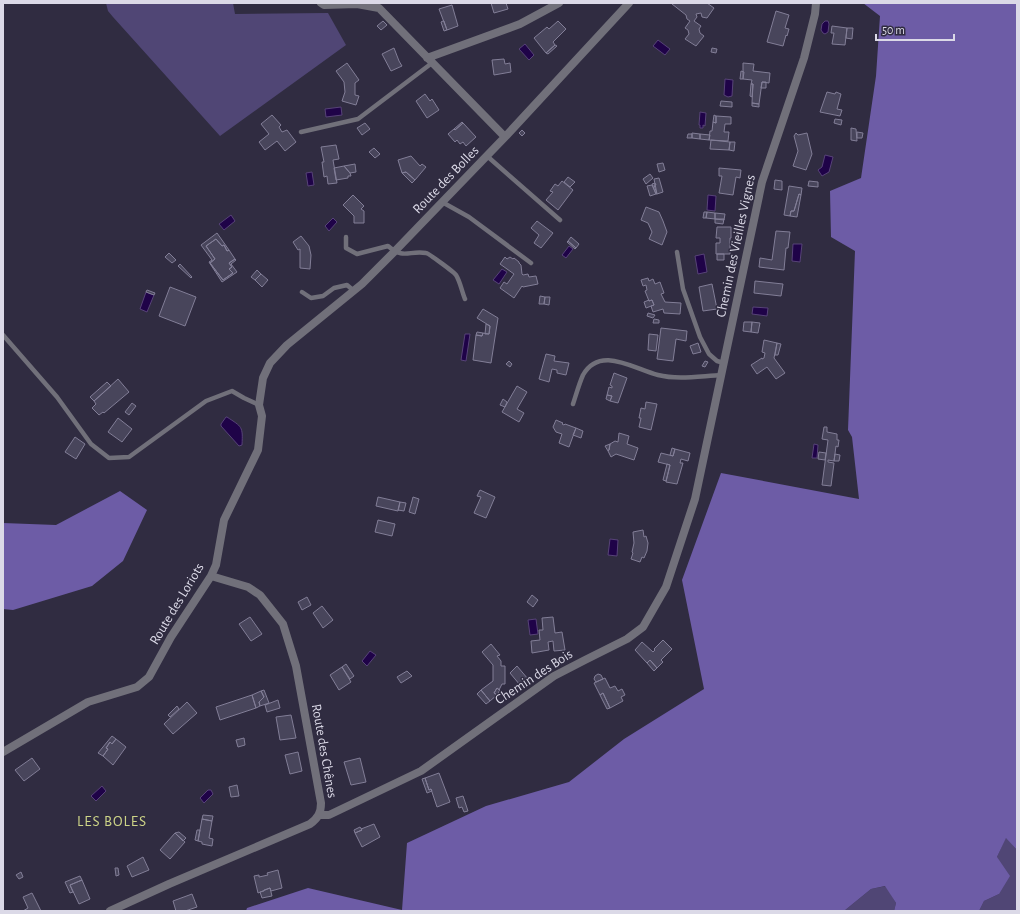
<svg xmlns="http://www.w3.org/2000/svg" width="1020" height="914" font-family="'Alegreya Sans',sans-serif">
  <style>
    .green { fill: #504675 }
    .forest { fill: #6d5ca6 }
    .water { fill: #1f0348; stroke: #574378 }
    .building { fill: #48455b; stroke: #827e97 }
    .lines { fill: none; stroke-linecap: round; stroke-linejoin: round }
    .lane { stroke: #71707a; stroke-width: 4.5 }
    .street { stroke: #71707a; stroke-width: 8 }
    .labels { text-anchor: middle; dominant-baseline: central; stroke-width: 3; stroke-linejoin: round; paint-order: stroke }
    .street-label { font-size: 14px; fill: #dbd9e7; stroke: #302c41 }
    .neighbourhood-label { font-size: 15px; letter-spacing: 1px; fill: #cdd487; stroke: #302c41 }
  </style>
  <rect width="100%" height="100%" fill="#302c41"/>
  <path class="green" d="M106,3H233L235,14L328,13L346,45L220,136L113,17L108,11Z
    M1006,837L1017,850V911H979L984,901L999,894L997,857Z
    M886,886L896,903L894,911H844L871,889Z"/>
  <path class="forest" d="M863,3H1017V850L1006,838L997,857L1010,876L999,894L984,901L979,911H894L896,903L885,886L871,889L844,911H246L247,908L308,888L402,910L407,843L486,806L569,782L624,739L704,689L682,580L721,473L859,499L852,437L848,430L855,251L831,237L830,191L861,178L876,76L880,16Z
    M120,491L147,510L123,561L92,586L13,610L3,609V523L56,525Z"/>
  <path class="water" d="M825,21H828L829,24L828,32L825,34L823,33L821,30L822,24Z
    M658,40L670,49L665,55L653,46Z
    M525,44L534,55L529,60L519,49Z
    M725,79L733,80L732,96L728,97L724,95Z
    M341,107L342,115L326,117L325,109Z
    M700,112L706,113L705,126L703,125V128H700V125H699Z
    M825,155L833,157L829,172L822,176L818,170L822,167Z
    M312,172L314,185L308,186L306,173Z
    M708,195L716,196L715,211L707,210Z
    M231,215L235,221L224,230L219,224Z
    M333,218L337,222L329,231L325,226Z
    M793,244H802L800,262L792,261Z
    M569,246L573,249L566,258L562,255Z
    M704,254L707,272L698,274L695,256Z
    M502,269L507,272L499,284L493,280Z
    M146,292L154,295L147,312L140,309Z
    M753,307L768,308L767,316L752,314Z
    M465,334H470L466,361L461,360Z
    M226,417H227C242,427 243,426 242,445L239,446L221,426V424Z
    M814,444L818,445L817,458H812Z
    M610,539L618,540L617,556L608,555Z
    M536,619L538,634L530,635L528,620Z
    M370,651L376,655L367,666L362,661Z
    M102,786L106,791L96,801L91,796Z
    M208,790H211L213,794L204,803L200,798Z"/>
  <path class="building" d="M491,3H506L508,9L494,13Z
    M673,3H707L714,8L707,18L702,17L701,13L696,14L697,17L694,21L701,26L699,29L700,33L704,36L696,46L685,39L689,34L688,30L685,28L690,21L687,19L686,15L672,4Z
    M452,5L458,26L447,30L439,9Z
    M776,11L789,15L785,28L789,29L787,36L786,35L783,46L767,42Z
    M383,21L387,25L381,30L377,26Z
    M443,21H444L447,30L444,31L441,22Z
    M558,21L566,29L553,42L555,45L546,53L534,38L547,27L549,29Z
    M832,26L847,28L845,45L832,44L834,33H831Z
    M847,28H853L852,39L846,38Z
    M555,45L557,46L548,54L546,53Z
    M394,48L399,61L402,66L391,71L382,54Z
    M712,48L717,49L716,53L711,52Z
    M504,59L505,64L510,63L511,72L494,75L492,60Z
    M347,63L359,80L355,83V95L359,96L356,105L342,101L345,92L344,82L336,71Z
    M743,63L754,64L753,71L770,73L769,83L762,82L759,104L752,103L753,84H751L752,80L743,79Z
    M741,71L744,72L743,79H740Z
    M762,82H766V88H761Z
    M751,84H753L752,97L750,96Z
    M827,92L835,94L836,92L841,94L837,109L842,110L840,116L820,112Z
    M425,94L430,101L432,99L439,110L427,118L416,101Z
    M721,101L732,102V107L720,106Z
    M752,103L759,104V107L752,106Z
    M272,115L281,125L279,127L282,132L287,130L296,142L285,151L277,141L265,150L259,142L269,134L261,124Z
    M714,115L716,116V123L713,122Z
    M716,116L731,117V124H725L724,132H729L728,141L709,140L710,131H712L713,122L716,123Z
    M835,119L842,120L841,125L834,123Z
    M462,122L463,123L455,130L454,129Z
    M365,123L370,129L362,135L357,128Z
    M463,123L476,137L466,146L463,142L460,144L457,140L455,142L448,134L454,129L455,130Z
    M851,128L856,129L857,141L851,140Z
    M522,130L525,133L522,136L519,133Z
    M857,132L863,133L862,138H857Z
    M692,133L700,134V139L692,138Z
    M796,133L798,135L807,133L812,154L806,170L793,166L798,151L794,136Z
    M688,134H692V138H687Z
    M700,134L710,135L709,140L700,139Z
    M711,140L730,142L729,150L710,149Z
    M730,142H735L734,151L729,150Z
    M336,145L339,159L333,160L337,183L328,184L327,176L324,177L322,162H324L321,147Z
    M374,148L380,154L375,158L369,152Z
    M411,156L420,166L422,164L426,167L415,180L406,172L402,173L398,160Z
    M663,163L665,170L659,172L657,164Z
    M355,164L356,172L350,173L344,166Z
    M344,166L350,173L351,176H348V178L336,180L334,168Z
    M719,168L741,170L740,178L736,177L733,195L719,193L722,176H719Z
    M406,172L415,180L412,183L402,173Z
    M650,174L653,178L646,184L643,179Z
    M568,177L575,182L570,187L564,182Z
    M659,178L663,192L657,194L654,179Z
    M775,180L782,181V190L774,189Z
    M562,181L573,190L558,210L546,200L553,192L550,191L555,184L558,186Z
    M809,181L818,182V187L808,186Z
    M655,183L656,185H654L657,194H656L652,184Z
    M652,185L656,194L650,196L647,186Z
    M789,186L802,188L801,195L799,194L794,211H791L790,216L784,215Z
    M799,194L801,195L797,217L790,216L791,211H794Z
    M353,195L364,206L361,209L364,211V223H354V216L343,205Z
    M646,207L659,212L663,221L667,232L662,245L649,239L652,232L648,223L641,220Z
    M704,212H707L706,218H703Z
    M707,212L715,213V219L706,218Z
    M715,213L725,214L724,220L715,219Z
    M715,219H724L723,224L715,223Z
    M537,221L553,233L541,248L534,243L539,235L531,228Z
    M717,227H731V238H730V254H716V243H720V238H716Z
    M776,231L790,232L788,248H786L784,270L759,267L760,258L772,260Z
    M217,233L229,250L227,251L224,245L222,246L216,239L206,246L215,259L210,263L223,280L233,273L229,269L232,267L229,263L235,259L236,260L231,264L237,272L222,282L209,262L212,260L201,245Z
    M301,236L309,246L311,255L310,269L300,268V249L298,250L293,242Z
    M571,237L579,244L576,248L568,241Z
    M216,239L222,246L224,245L227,251L229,250L235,259L229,263L232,267L229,269L233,273L223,280L210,263L215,259L206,246Z
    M568,241L576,248L575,249L567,242Z
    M169,253L176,260L172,263L165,257Z
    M717,254H724V260H717Z
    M505,257L507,259L510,257L513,259L514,258L519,262V263L521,265L522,274L523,275L528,274L529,277L536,276L538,284L523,287L522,286L514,298L500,288L504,282L507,284L514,274L500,264Z
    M180,264L192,277L191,278L178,266Z
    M257,270L261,274L255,280L251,277Z
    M261,274L268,280L262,287L255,280Z
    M648,278L649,281L653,279L655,284L660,282L664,293L661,294L665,302L681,303L680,314L664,313L663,309L653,312L651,306L654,305L652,300L649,301L645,291L647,290L646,285L643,286L641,280Z
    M755,281L783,284L781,296L754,293Z
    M712,284L717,309L703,311L699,287Z
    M170,287L196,297L185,326L159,316Z
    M147,290L155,293L154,295L146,292Z
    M540,296L545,297L544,304H539Z
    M545,297H550L549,305L544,304Z
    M649,300V301L652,300L654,305L646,308L644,302Z
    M483,309L498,318L491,363L473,360L476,335L482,336L483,333L489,334L490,326L477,318Z
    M648,313L655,315L653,318L647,316Z
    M654,319L659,320V323H653Z
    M744,322H752L751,332L743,331Z
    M752,322L760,323L758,333L751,332Z
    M486,324L490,326L489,334H485Z
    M661,328L687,331L686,341L676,339L673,361L657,359Z
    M477,332L483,333L482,336L476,335Z
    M649,334L658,335L656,351L648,350Z
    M764,340L777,343L774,358L785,373L776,379L767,367L757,374L751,365L762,358V359L764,358L765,353L762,352Z
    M698,343L701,352L693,354L690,346Z
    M777,343L781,344L778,355H775Z
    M546,354L555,356L554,361L569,363L566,375L557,373V370L552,369L549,382L539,379Z
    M509,361L512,364L510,367L506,364Z
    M705,361L708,362L705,367L702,366Z
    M614,373L627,378L618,403L610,401L612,396L607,395L609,387L612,388V386L610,385Z
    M118,379L129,392L104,413L103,412L99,415L92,408L96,404L94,401Z
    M107,382L111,386L94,401L90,397Z
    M517,386L527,392L517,409L524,413L519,422L502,412Z
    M607,395L612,396L610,401L606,399Z
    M503,399L507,402L505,407L500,405Z
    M646,402L657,404L651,430L639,427L641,418H639L641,408L645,409Z
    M132,403L136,406L129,415L125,412Z
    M118,418L132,429L122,442L108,432Z
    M556,420L563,423L562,424L564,425L565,424L576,428L569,447L559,443L562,434L556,432L553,427Z
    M824,427H827V432L837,434V440H839L838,447L836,446L834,461L828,460V462L834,463L831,486L822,485L828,440L822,439Z
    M576,428L583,431L581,438L573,435Z
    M619,433L629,436L627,444L638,448L634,460L616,454L611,457L608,451L609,450L610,444L615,441L618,442Z
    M75,437L85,444L76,459L65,452Z
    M610,444L609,450L608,451L605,446Z
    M672,448L675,449L673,456L670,455Z
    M675,449L690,453L688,461L681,459L680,463H683L677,484L666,482L670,465L658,462L661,453L673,456Z
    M819,452L826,453L825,460L818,459Z
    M835,454L840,455L839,461H834Z
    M667,464L670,465L666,481L663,480Z
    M480,490L495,497L486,518L474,513L481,497L477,496Z
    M378,497L400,502L398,511L376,506Z
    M413,497L419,499L415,514L409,512Z
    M400,502L406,503L404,511L398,510Z
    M378,520L395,524L392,536L375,532Z
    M643,530L644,537L646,536L648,543L647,551L644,558L642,557L640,562L631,559L633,553L632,552L634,543L633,532Z
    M532,595L538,600L533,607L527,602Z
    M307,597L311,605L302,610L298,602Z
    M322,606L333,620L323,628L313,613Z
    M250,617L262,634L251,641L239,624Z
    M553,617L555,633L562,632L565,650L554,651L553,641L548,642L549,650L532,653L531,641L540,640L539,630H543L542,618Z
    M663,640L672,649L661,660L663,662L657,668L650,660L647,663L635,650L642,642L653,652L655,650L654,649Z
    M491,644L500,655L497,656L501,661V666H505V684H502L499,690L497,688L494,693L497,695L490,701L481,690L493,681V665L482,652Z
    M650,660L657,668L654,671L647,663Z
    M346,664L354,676L350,679L342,667Z
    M517,666L528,679L520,685L510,673Z
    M342,667L351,682L339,690L330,675Z
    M407,671L412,676L401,683L397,677Z
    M598,674L601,675L603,679L596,682L594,679L595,676Z
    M605,678L610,688L615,686L618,691L622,689L625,695L621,697L623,701L610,708L603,693L600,695L594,683Z
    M497,688L500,690L497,695L494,693Z
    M264,690L269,703L260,706L259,702L264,697L261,691Z
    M481,690L490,701L486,704L477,694Z
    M261,691L264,697L259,702L260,706L256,708L252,695Z
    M603,693L610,708L607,709L600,695Z
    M252,695L256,708L220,720L216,707Z
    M278,700L280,708L267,712L265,705Z
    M187,702L197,713L173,734L164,724Z
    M177,706L179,709L170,717L168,715Z
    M291,715L296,738L280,740L276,717Z
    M112,736L116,739L112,744L110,742L106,748L108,749L103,756L98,753Z
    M244,738L245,745L238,747L236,740Z
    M116,739L126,747L113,765L103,756L108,749L106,748L110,742L112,744Z
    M298,752L302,771L290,774L285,755Z
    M32,758L40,769L24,781L15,770Z
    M360,758L366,782L351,785L344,762Z
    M439,773L450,802L437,807L431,789L429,790L425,778Z
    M425,778L429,790L431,789L432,791L427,793L422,779Z
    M237,785L239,796L231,797L229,787Z
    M463,796L468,811L464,812L462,807L459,808L456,798Z
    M203,815L213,816L212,821L202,819Z
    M202,819L212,821L209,838L213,839L212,846L202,844V842L198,841Z
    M374,824L380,837L362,847L355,833L362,830L361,829Z
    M360,827L362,830L355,833L354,830Z
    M197,830H200L198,841L195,840Z
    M179,832L186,838L183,841L175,833Z
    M175,833L185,842L170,859L160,850Z
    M143,857L149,870L132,877L127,866Z
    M115,868H118L119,875L116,876Z
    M278,870L282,888L271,891L270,888L258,893L254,876L259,875V877L268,875L267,873Z
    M21,872L23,877L19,879L16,875Z
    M80,876L82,880L70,885L73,892L70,893L65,882Z
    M82,880L90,899L79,904L70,885Z
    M270,888L272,896L262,898L260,892L264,891V890Z
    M32,893L41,911H23L28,908L23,897Z
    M192,894L197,907L185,911H176L173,901Z"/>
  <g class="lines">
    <path class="lane" d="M301,132L358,119L432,63
      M487,156L560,220
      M442,202L469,217L531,263
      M346,237V248L357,254L388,246C404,260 409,250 426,253C428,253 454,272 456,275C460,281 462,292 465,299
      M677,252L683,289L700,337L709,354L717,361L724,363
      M302,292L311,298L323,296L334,288L347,285L354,291
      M3,335L57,397L91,444L109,458L129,457L206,401L232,391L244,398L259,405
      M573,404C576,395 579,384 583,375C600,345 634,369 658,375C678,380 700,376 722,375"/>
    <path class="street" d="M321,3L324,5L357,4L379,8L505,137
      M427,58L520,24L559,3
      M3,752L88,702L137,687L149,677L171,637L211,576L216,565L224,520L258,450L262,416L259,405L263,378L270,363L287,345L362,284L395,251L505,137L629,3
      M319,815H329L421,771L554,676L585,660L627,639L643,627L666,587L695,499L762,182L804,58L815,14L816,3
      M110,911L169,884L310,824C318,818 321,813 321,803L296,666L283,624L260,595L248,587L211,576"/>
  </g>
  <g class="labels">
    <g class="street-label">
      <text transform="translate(446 180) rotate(-46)">Route des Bolles</text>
      <text transform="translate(736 246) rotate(-78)">Chemin des Vieilles Vignes</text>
      <text transform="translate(177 604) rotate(-59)">Route des Loriots</text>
      <text transform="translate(534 677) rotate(-33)">Chemin des Bois</text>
      <text transform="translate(324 751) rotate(80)">Route des Chênes</text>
    </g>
    <g class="neighbourhood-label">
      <text x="112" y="821">LES BOLES</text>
    </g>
  </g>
  <rect width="1020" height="914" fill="none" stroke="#dbd9e7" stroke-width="8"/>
  <path d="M876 34v6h78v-6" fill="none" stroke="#dbd9e7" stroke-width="2"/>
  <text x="882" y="34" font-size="12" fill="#dbd9e7" stroke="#302c41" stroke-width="3" paint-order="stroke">50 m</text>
</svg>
